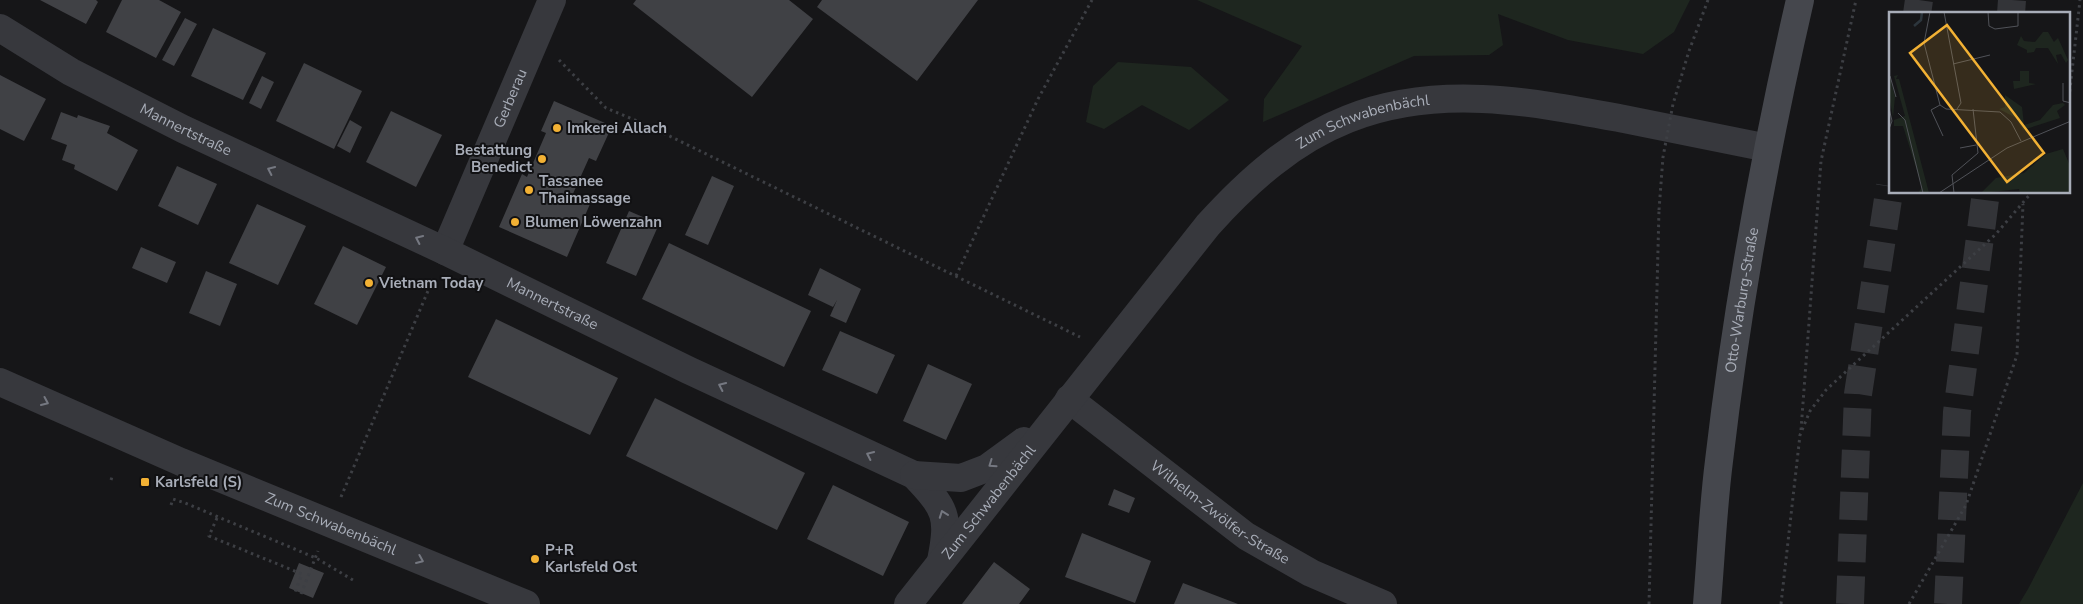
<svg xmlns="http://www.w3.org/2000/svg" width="2083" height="604" font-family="'Nunito Sans',sans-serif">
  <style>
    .green { fill: #1e261f }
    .building { fill: #404145 }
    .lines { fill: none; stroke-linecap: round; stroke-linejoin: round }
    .motorway-tunnel { stroke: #333438; stroke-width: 28; stroke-dasharray: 28 14; stroke-linecap: butt }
    .path { stroke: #3d3f44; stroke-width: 3; stroke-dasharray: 2.5 4; stroke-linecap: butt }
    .minor { stroke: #37383d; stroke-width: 28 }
    .tertiary { stroke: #37383d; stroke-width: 28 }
    .secondary { stroke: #45474d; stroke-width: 28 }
    .path-bridge { stroke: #3d3f44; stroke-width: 3; stroke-dasharray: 2.5 4; stroke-linecap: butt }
    .oneway { stroke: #757881 }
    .poi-dot { fill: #f2b134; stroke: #111113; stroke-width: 2 }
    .labels { text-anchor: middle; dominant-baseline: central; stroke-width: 4; stroke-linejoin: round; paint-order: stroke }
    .street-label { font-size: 15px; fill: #a8adb8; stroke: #111113 }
    .poi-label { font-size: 15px; font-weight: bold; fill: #a8adb8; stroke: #111113; text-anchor: start }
    .inset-river { fill: none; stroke: #2c353c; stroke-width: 2.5 }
    .inset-road { fill: none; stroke: #505258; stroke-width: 1 }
    .view { fill: #f2b134; fill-opacity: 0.15; stroke: #f2b134; stroke-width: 2.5 }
    .inset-edge { fill: none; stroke: #a8adb8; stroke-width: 2.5 }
  </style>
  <rect width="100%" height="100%" fill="#161618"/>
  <path class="green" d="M1197,0H1690L1674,32L1643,54L1568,40L1498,14L1503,45L1489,55L1414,56L1263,122L1264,99L1302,46Z
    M1118,62L1191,67L1229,100L1189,130L1142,105L1104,129L1086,122L1093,86Z
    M2083,483V604H2019L2028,589Z"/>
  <path class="building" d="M40,0H96L98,2L86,24Z
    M122,0H159L181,12L156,58L106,32Z
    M636,0H789L813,19L752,97L633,4Z
    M822,0H978L917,81L817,7Z
    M185,18L197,24L174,66L162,60Z
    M213,28L266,53L243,100L191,76Z
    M304,63L362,91L334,149L276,121Z
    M0,75L46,99L24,141L0,129Z
    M262,76L274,82L261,109L249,103Z
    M554,101L612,126L596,161L589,158L572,196L590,204L567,257L499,227L522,174L527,177L546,133L541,131Z
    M391,111L442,135L416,187L366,162Z
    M61,112L77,118L78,115L110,126L107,133L138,150L117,191L74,169L75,165L62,160L67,145L51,139Z
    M350,120L362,127L350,153L337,146Z
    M177,166L217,184L198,225L158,206Z
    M712,176L734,186L708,245L685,235Z
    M257,204L306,226L278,285L229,263Z
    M629,211L659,224L636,276L606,263Z
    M669,243L811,311L784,367L642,299Z
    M343,246L386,267L357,325L314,304Z
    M141,247L176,262L167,283L132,268Z
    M820,268L861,289L846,323L830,316L837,300L833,307L808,295Z
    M206,271L237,284L220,326L189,313Z
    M496,319L618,378L590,435L468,377Z
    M840,331L895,355L877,394L822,370Z
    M928,364L972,384L946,440L903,421Z
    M655,398L805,473L777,530L626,456Z
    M833,485L909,522L883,576L807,539Z
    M1114,489L1135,498L1129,513L1108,505Z
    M1082,533L1151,561L1135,603L1065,577Z
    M994,562L1030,589L1019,604H962Z
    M299,563L324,573L313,598L289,588Z
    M1183,583L1238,604H1174Z"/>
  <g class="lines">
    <path class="motorway-tunnel" d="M1917,14L1919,0
      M2011,14L2012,0
      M1850,604L1858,394L1890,186
      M1948,604L1957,412L1986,192"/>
    <path class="path" d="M1689,51L1708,0
      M559,60L606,108L647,125L1080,337
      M2069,98L2080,0
      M956,276L1038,99L1092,0
      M1801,430L1821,161L1856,0
      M111,480L113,474
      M341,497L433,279
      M171,505L173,499L185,503L316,558L353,580
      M217,518L209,536L302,574L295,592
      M301,594L318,551
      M1649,604L1659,210
      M1781,604L1800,435L1810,411L1826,390L1996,234L2032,192
      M1909,604L1966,505L2017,355L2023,204"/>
    <g class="minor">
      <path id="s1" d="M445,251L552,0"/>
      <path id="s2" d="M1069,399L1246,536L1311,573L1383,604"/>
    </g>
    <g class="tertiary">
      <path id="s3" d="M0,28L71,72L183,129L445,251L688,370L914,475C946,509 950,515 941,561"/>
      <path id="s4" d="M0,382L181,462L526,604"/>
      <path d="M914,475L961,478L987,468L1024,441"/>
      <path id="s5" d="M908,604L1208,225C1248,181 1292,141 1348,119C1438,83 1533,102 1624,119C1672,129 1720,138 1768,148"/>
    </g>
    <path class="secondary" id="s6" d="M1707,604C1711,556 1713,508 1719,461C1737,306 1765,152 1800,0"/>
    <path class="path-bridge" d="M1659,210L1663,157L1673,104L1689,51"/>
  </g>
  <defs><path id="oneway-chevron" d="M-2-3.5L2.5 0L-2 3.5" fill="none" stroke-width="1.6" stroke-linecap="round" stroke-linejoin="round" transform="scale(1.25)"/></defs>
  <g class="oneway">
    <use href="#oneway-chevron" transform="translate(271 170) rotate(-155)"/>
    <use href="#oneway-chevron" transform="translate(419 239) rotate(-155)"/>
    <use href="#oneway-chevron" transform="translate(722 386) rotate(-155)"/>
    <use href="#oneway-chevron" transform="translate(45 402) rotate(24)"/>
    <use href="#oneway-chevron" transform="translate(870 455) rotate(-155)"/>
    <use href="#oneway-chevron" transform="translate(992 464) rotate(145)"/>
    <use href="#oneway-chevron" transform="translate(943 514) rotate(-110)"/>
    <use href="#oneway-chevron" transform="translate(420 560) rotate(23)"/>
  </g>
  <g class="poi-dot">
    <circle cx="557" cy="128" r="5"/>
    <circle cx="542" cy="159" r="5"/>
    <circle cx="529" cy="190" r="5"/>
    <circle cx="515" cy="222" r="5"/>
    <circle cx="369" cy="283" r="5"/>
    <rect x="140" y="477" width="10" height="10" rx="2.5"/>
    <circle cx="535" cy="559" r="5"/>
  </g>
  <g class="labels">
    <g class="street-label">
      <text stroke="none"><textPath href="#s1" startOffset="166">Gerberau</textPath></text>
      <text stroke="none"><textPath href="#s5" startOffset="674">Zum Schwabenbächl</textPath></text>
      <text stroke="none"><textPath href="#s3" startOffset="212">Mannertstraße</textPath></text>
      <text stroke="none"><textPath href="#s6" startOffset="306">Otto-Warburg-Straße</textPath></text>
      <text stroke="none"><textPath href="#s3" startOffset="618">Mannertstraße</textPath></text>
      <text stroke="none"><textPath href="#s5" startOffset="130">Zum Schwabenbächl</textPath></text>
      <text stroke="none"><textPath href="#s2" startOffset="189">Wilhelm-Zwölfer-Straße</textPath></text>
      <text stroke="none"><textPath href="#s4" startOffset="360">Zum Schwabenbächl</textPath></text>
    </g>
    <g class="poi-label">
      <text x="567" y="128">Imkerei Allach</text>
      <text x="532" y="150" text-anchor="end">Bestattung<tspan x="532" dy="17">Benedict</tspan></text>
      <text x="539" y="181">Tassanee<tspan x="539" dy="17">Thaimassage</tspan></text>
      <text x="525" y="222">Blumen Löwenzahn</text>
      <text x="379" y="283">Vietnam Today</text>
      <text x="155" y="482">Karlsfeld (S)</text>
      <text x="545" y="550">P+R<tspan x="545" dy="17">Karlsfeld Ost</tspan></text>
    </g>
  </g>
  <g transform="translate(1889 12)">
    <rect width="181" height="181" fill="#161618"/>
    <path d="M154,20H159L165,30L169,26L179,48L177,51L172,42L167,43L169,52L159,36H147L145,40L138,41V38L128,33L132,24L135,29L146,30ZM131,59H140V71L147,72L125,77L124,69H131ZM0,61L6,85L4,105L0,84ZM9,63L7,67H10L40,181H29L33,175L14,114H5V108L16,104L5,64ZM116,83L133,95L135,113L151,108L164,93L174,91L176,93L168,99L171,106L134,118L127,106L110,97L116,95ZM174,137L181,154V181H131L130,177L92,181L107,166L135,161L157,142Z" fill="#1e261f"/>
    <path class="inset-river" d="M25,14L32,8L33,0"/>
    <path class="inset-road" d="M41,0L35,31L51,93L57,97L111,100L122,110L132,129M55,0L72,91L68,97M99,0L100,14L106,17L129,14V0M64,52L101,43M1,64L7,85M174,71V89L182,91M51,93L42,98L54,124M0,96L3,109L0,117M9,101L16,108L34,181M71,136L87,133M50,181L118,136L182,109M65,181L63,163L89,141L84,97"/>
    <path class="view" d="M58,13L155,141L118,170L21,41Z"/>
    <rect width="181" height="181" class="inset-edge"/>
  </g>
</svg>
